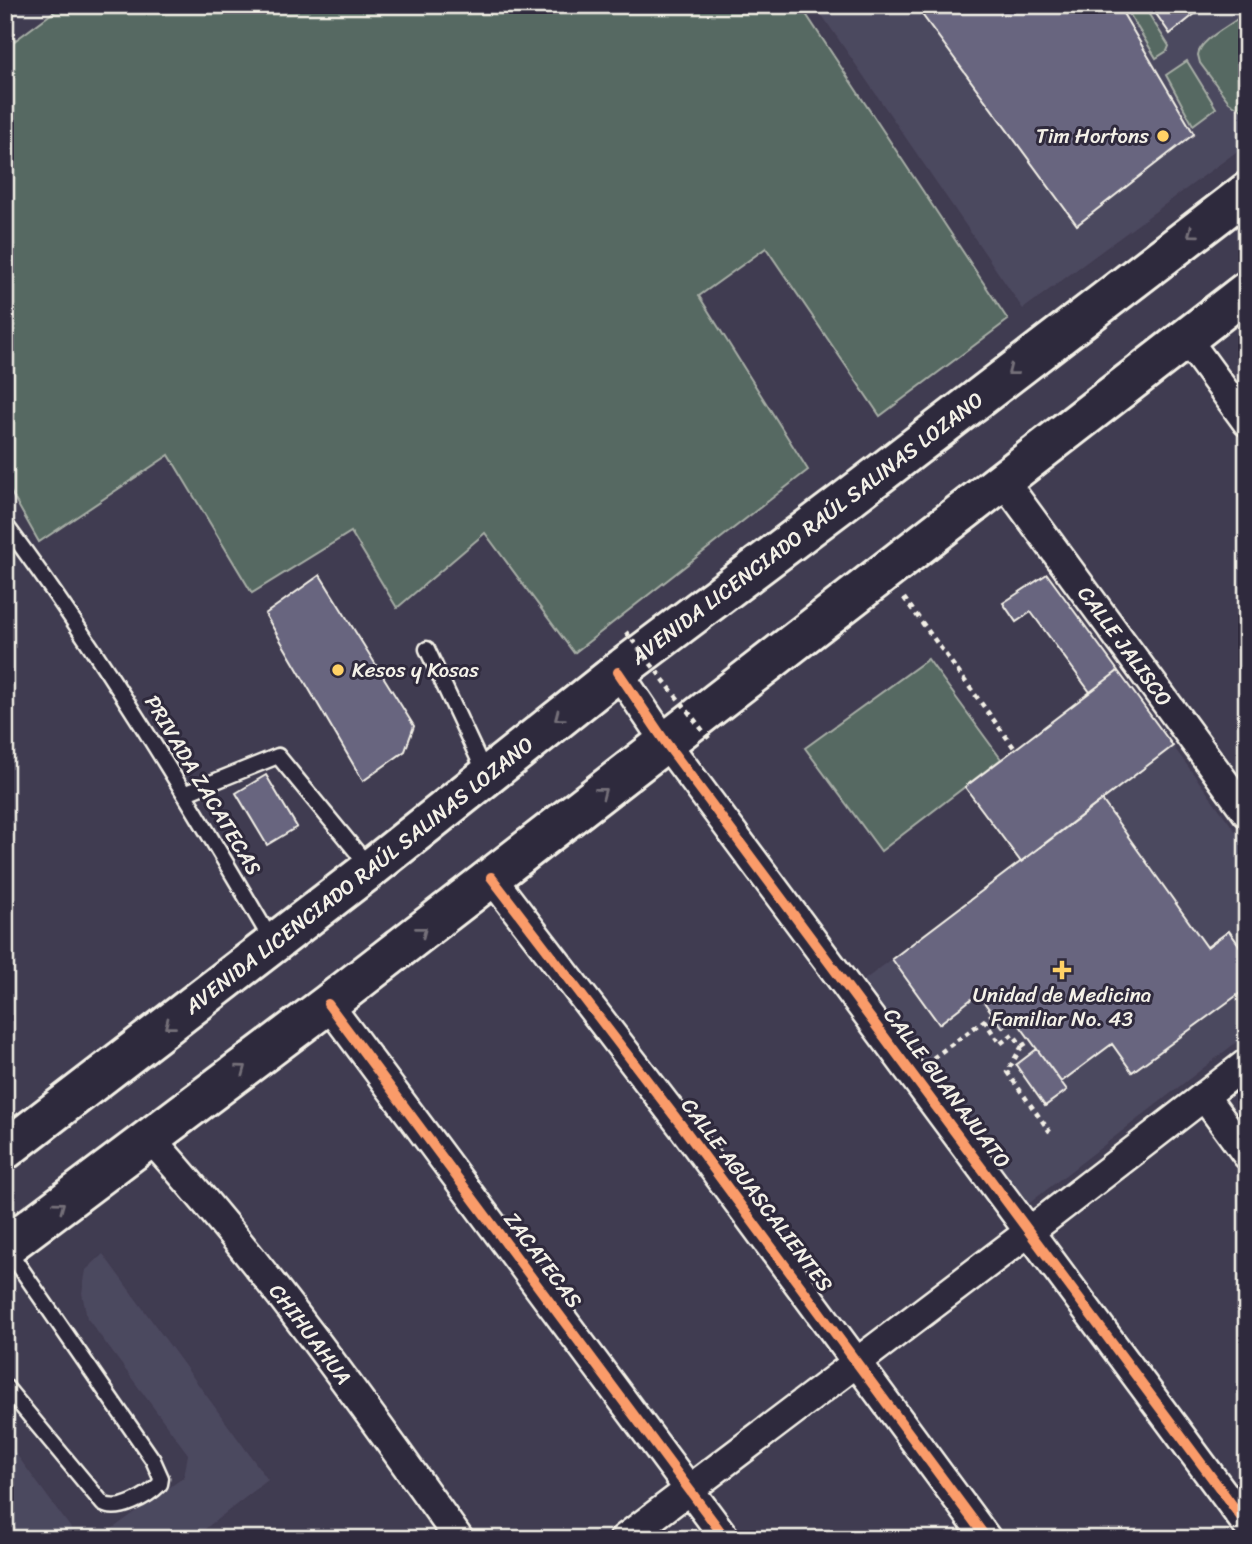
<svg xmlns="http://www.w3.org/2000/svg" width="1252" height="1544" font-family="Sriracha,sans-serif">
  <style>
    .built { fill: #4c485f }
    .green { fill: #576962; stroke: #a6ada5; stroke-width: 2 }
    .building { fill: #67657f; stroke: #f4f1e8; stroke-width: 2 }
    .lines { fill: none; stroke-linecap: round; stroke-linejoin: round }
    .lane-casing { stroke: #f4f1e8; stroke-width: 19 }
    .street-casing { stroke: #f4f1e8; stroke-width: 33 }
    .secondary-casing { stroke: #f4f1e8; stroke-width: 44 }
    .path { stroke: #f4f1e8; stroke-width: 4.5; stroke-dasharray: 5 5; stroke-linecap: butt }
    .lane { stroke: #2f2a3d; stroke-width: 14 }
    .street { stroke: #2f2a3d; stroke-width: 28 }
    .secondary { stroke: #2f2a3d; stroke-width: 38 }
    .path-bridge { stroke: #f4f1e8; stroke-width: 4.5; stroke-dasharray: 5 5; stroke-linecap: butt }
    .cycleway-casing { stroke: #2f2a3d; stroke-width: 15 }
    .cycleway { stroke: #fa9b69; stroke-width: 10 }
    .oneway { stroke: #747079 }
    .poi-dot { fill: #ffd166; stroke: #2f2a3d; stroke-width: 2.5 }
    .labels { text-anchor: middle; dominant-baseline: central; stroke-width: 6; stroke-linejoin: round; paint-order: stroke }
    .poi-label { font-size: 21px; fill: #f4f1e8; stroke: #2f2a3d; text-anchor: end }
    .street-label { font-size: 21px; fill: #f4f1e8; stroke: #2f2a3d }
  </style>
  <rect width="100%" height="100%" fill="#403c51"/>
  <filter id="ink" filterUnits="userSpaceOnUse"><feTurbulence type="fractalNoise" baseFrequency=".0143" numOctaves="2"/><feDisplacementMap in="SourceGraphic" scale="14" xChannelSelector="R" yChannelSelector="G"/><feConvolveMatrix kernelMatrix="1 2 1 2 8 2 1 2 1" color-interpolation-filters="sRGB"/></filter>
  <g filter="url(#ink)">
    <path class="built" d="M815,5H1247V144L1023,309Z
      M1173,746L1247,847V1034L1027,1205L863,981Z
      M103,1254L268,1480L192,1539H98L184,1477L188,1454L87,1318L82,1293L86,1270Z
      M5,1439L76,1535L92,1539H18L5,1521Z"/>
    <path class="green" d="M63,5H800L1008,320L880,416L766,248L699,296L808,470L574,653L485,533L397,608L351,532L252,593L169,455L39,542L5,482V48Z
      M1124,5H1143L1169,46L1167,51L1156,58Z
      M1247,11V113L1229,102L1200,63L1198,55C1200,38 1234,25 1247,11Z
      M1187,61L1216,108L1193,125L1166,75Z
      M928,659L1001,759L881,851L805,748Z"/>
    <path class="building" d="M915,5H972L976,8L1006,11L1041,5H1118L1194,134L1077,225Z
      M1150,5H1206L1170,34Z
      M1047,574L1118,671L1090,692L1031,612L1016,622L1003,603Z
      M320,575L414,726L405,751L363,781L265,614Z
      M1118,671L1173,746L1021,862L965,787Z
      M266,775L297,827L267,845L236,793Z
      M1102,800L1207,947L1229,931L1247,956V988L1132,1072L1112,1044L1061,1082L1015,1019L1003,1028L978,994L939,1024L892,959Z
      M1037,1049L1067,1090L1045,1106L1016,1065Z"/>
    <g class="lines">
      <defs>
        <path id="lane" d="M5,524C104,658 189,799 273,943
          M427,649L486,775
          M186,793L278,756L370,868
          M5,1386L103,1504C119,1513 148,1496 160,1484L161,1478L153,1460L6,1247"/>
        <g id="street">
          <path d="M1185,337L1247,422"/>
          <path id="s1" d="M1003,480L1247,813"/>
          <path d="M618,672L666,743L1247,1525"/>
          <path d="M491,877L682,1126L987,1539"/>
          <path d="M328,1004L726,1539"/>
          <path d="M1204,1096L1247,1155"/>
          <path id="s2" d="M151,1139C264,1265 361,1401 459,1539"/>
          <path d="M624,1539L1030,1231L1247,1063"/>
        </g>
        <g id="secondary">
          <path id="s3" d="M5,1150L370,869L624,667L842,503L1247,192"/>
          <path d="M5,1247L328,1004L1247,291"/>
        </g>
      </defs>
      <use href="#lane" class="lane-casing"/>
      <use href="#street" class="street-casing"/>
      <use href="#secondary" class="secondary-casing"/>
      <path class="path" d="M904,598L1015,749
        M984,1020L1000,1044L1013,1034L1022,1046L1007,1072L1050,1132
        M1022,1046L1031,1040
        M933,1058L993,1014"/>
      <use href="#lane" class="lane"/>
      <use href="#street" class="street"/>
      <use href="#secondary" class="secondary"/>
      <path class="path-bridge" d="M626,632L711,741"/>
      <defs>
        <path id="cycleway" d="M618,672L666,743L1247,1525
          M491,877L682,1126L987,1539
          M328,1004L726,1539"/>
      </defs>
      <use href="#cycleway" class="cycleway-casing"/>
      <use href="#cycleway" class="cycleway"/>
    </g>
    <defs><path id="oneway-chevron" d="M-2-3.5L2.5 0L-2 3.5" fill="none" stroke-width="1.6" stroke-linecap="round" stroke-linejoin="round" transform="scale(1.75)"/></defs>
    <g class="oneway">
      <use href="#oneway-chevron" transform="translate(1192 233) rotate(143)"/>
      <use href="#oneway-chevron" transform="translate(1012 371) rotate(142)"/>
      <use href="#oneway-chevron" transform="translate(559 717) rotate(142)"/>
      <use href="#oneway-chevron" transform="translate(602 792) rotate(-38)"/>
      <use href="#oneway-chevron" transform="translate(422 931) rotate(-38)"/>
      <use href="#oneway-chevron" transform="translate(169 1025) rotate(142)"/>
      <use href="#oneway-chevron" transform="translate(242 1069) rotate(-37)"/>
      <use href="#oneway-chevron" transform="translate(60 1206) rotate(-37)"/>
    </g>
  </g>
  <g class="poi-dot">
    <circle cx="1163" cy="136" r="7"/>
    <circle cx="338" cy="670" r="7"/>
    <path d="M1058.5 959.5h7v7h7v7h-7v7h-7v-7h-7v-7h7z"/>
  </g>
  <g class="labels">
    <g class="poi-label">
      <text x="1149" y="136">Tim Hortons</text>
      <text x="352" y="670" text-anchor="start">Kesos y Kosas</text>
      <text x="1062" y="995" text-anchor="middle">Unidad de Medicina<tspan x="1062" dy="24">Familiar No. 43</tspan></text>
    </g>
    <g class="street-label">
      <text stroke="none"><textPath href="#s3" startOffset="1015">AVENIDA LICENCIADO RAÚL SALINAS LOZANO</textPath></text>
      <text stroke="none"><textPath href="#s1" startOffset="206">CALLE JALISCO</textPath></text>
      <text transform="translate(203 785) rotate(59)">PRIVADA ZACATECAS</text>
      <text stroke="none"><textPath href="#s3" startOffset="448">AVENIDA LICENCIADO RAÚL SALINAS LOZANO</textPath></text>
      <text transform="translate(947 1088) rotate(53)">CALLE GUANAJUATO</text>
      <text transform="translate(757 1195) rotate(53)">CALLE AGUASCALIENTES</text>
      <text transform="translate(543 1260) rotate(53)">ZACATECAS</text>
      <text stroke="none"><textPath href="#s2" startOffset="252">CHIHUAHUA</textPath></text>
    </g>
  </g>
  <rect width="1252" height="1544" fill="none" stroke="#2f2a3d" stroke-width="28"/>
  <rect x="14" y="14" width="1224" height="1516" fill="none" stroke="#f4f1e8" stroke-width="2.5" filter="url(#ink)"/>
</svg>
